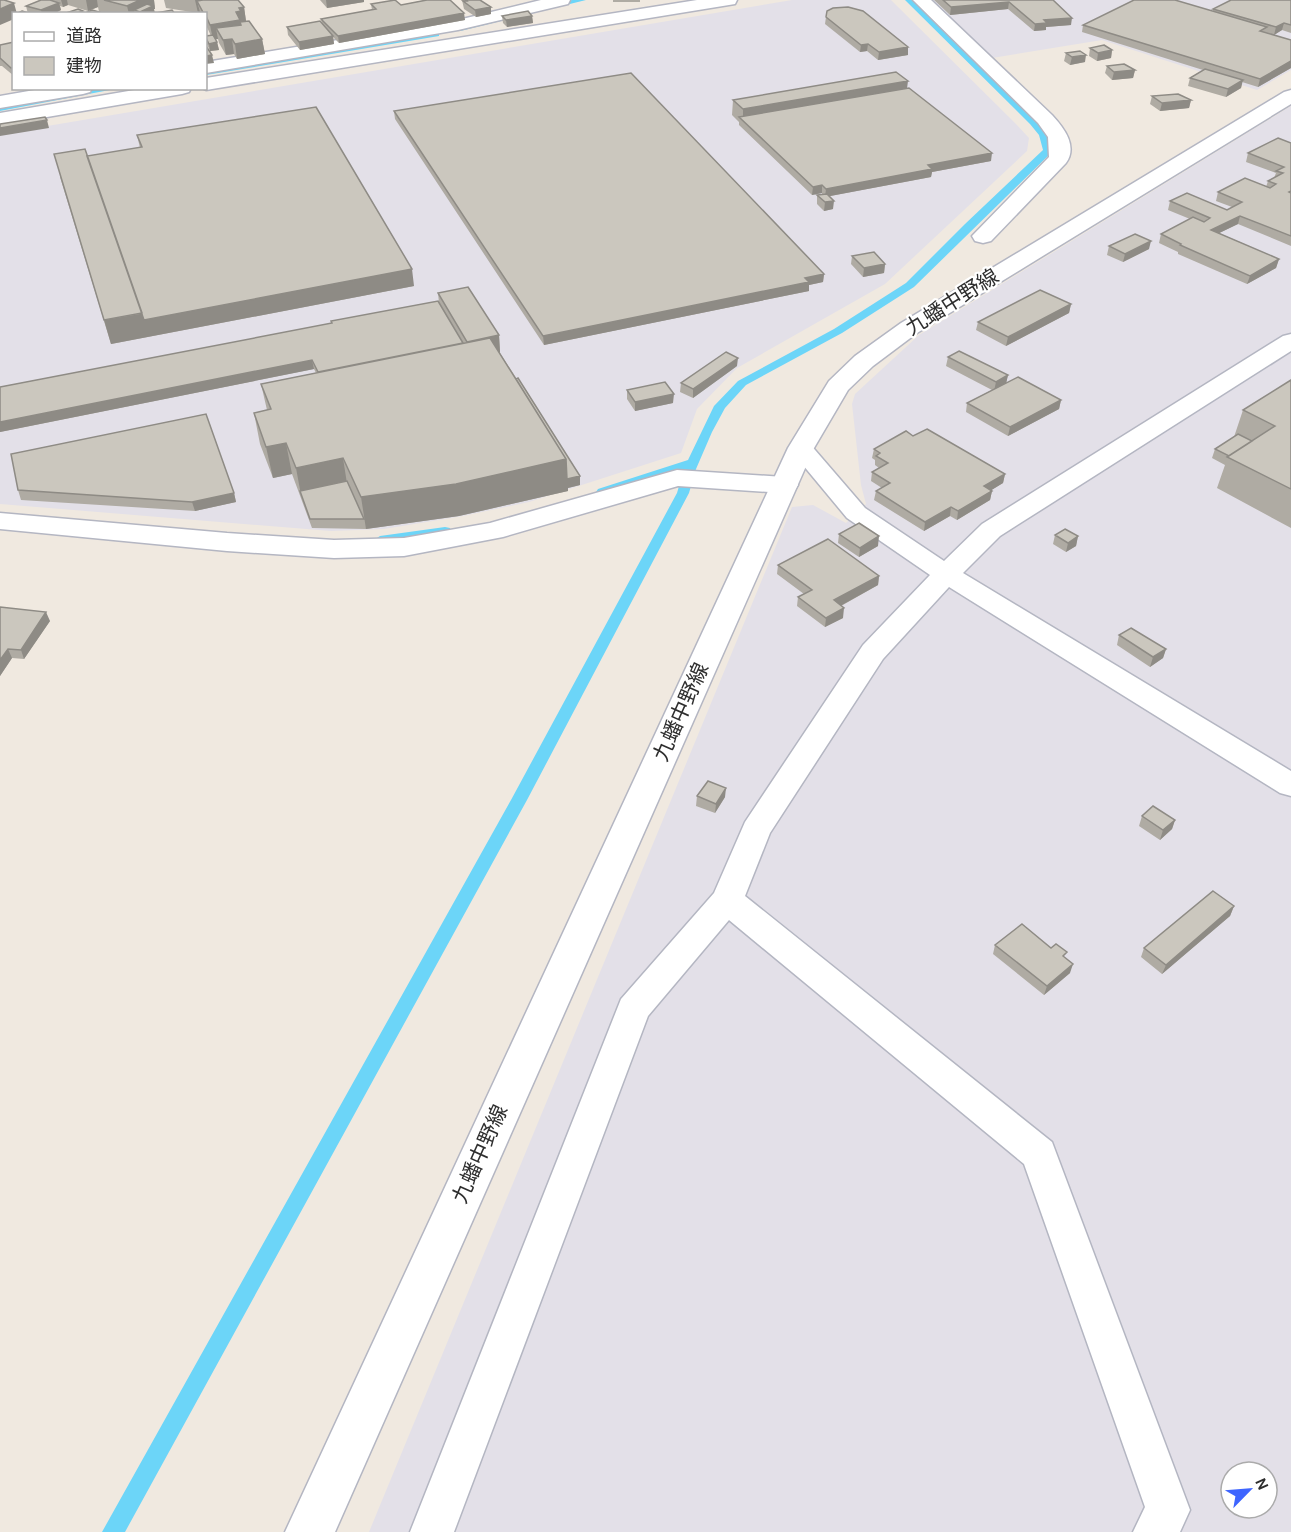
<svg xmlns="http://www.w3.org/2000/svg" width="1291" height="1532" font-family="Karla,'Noto Sans JP',sans-serif">
  <style>
    .industrial { fill: #e3e0e8; fill-rule: evenodd }
    .lines { fill: none; stroke-linecap: round; stroke-linejoin: round }
    .stream { fill: #6cd5f8; fill-rule: evenodd }
    .service-casing { stroke: #b4b6c2; stroke-width: 3 }
    .minor-casing { stroke: #b4b6c2; stroke-width: 3 }
    .tertiary-casing { stroke: #b4b6c2; stroke-width: 3 }
    .secondary-casing { stroke: #b4b6c2; stroke-width: 3 }
    .service { fill: #fff; fill-rule: evenodd }
    .minor { fill: #fff; fill-rule: evenodd }
    .tertiary { fill: #fff; fill-rule: evenodd }
    .secondary { fill: #fff; fill-rule: evenodd }
    .wall { fill: #afaba3 }
    .shaded-wall { fill: #8e8b85 }
    .building { fill: #cbc7be; stroke: #8e8b85; stroke-width: 1.5 }
    .labels { text-anchor: middle; dominant-baseline: central; stroke-width: 4.5; stroke-linejoin: round; paint-order: stroke }
    .street-label { font-size: 21px; fill: #2e2e2e; stroke: #fff }
  </style>
  <rect width="100%" height="100%" fill="#f0e9e0"/>
  <path class="industrial" d="M792,0H891L1016,124L1029,138L1027,151L885,284L737,368L697,409L681,453L529,502L463,516L384,529L331,531L0,504V134Z
    M932,0H1291V70L1257,90L1102,40L992,58Z
    M1291,106V1532H369L792,507L813,505L846,523L866,504L861,485L852,404L855,394L919,335ZM1231,1472H1267V1508H1231Z"/>
  <g class="lines">
    <path class="stream" d="M572,0H586L460,31L456,29Z
      M905,0H913L1036,120L1047,135L1053,151L914,287L842,333L746,385L725,408L712,432L696,469L689,493L527,800L125,1532H102L511,800L677,493L684,469L606,495H598L596,492L598,489L688,460L714,406L738,381L834,329L906,283L965,224L1043,150L1039,135L1030,124Z
      M436,32H439V36L206,75V70Z
      M98,88H120L0,111V105Z
      M445,527L450,528L451,531L450,534L380,544L374,540L380,536Z"/>
    <defs>
      <path id="service" d="M1291,334V351L1000,536L963,573L1291,771V796L1280,793L949,587L883,659L770,833L745,896L1052,1142L1190,1510L1180,1532H1133L1145,1507L1024,1164L729,920L648,1016L454,1532H410L621,999L714,893L745,822L863,645L930,575L847,518L793,453L789,448L793,443L801,441L809,443L865,508L944,561L982,524L1283,336Z"/>
      <path id="minor" d="M541,0H570L568,4L458,30L206,73V62L458,20Z
        M913,0H931L1052,115C1064,128 1078,146 1066,163L991,241L983,243L975,241L972,236L1049,157L1048,137L1038,123Z
        M46,88H92L90,92L83,94L0,108V96Z
        M677,470L784,477L794,479L798,485L794,491L784,493L678,486L503,537L404,556L334,558L227,551L0,529V513L227,533L334,540L404,538L490,523Z"/>
      <path id="tertiary" d="M697,0H737L735,4L729,5L206,90L202,88H206V78Z
        M146,88H191L189,92L182,94L0,125V113Z"/>
      <path id="secondary" d="M1291,90V104L917,333L873,366L848,390L814,448L335,1532H285L788,448L829,381L855,356L901,323L1284,92Z"/>
    </defs>
    <use href="#service" class="service-casing"/>
    <use href="#minor" class="minor-casing"/>
    <use href="#tertiary" class="tertiary-casing"/>
    <use href="#secondary" class="secondary-casing"/>
    <use href="#service" class="service"/>
    <use href="#minor" class="minor"/>
    <use href="#tertiary" class="tertiary"/>
    <use href="#secondary" class="secondary"/>
  </g>
  <path class="wall" d="M41,0H154L155,9H154V13L175,14H69V12L84,13L99,12L98,7L88,11L68,5L63,7L60,6L61,10L53,14H28L26,6Z
    M164,0H235L244,7L246,21L262,39L265,54L237,59L234,54L226,55L219,43L218,39H215L217,42L219,50L210,51L206,42V36H211L206,25V14H200V12L198,13L166,8Z
    M320,0H364V2L327,8Z
    M425,0H450L465,20L339,43L333,37L334,44L300,50L288,35L287,27L322,24L321,19L372,10L371,4L401,5Z
    M462,0H480L491,7V14L476,17L464,9Z
    M613,0H640V2H613Z
    M934,0H1053L1071,25L1046,27V30L1034,31L1008,9L950,15Z
    M1291,0V33L1282,30L1274,35L1291,40V68L1258,87L1242,82L1241,88L1226,97L1188,86L1190,78L1203,70L1082,32L1083,25L1213,11V9Z
    M502,16H532L533,23L507,27L503,23Z
    M826,17L908,55L878,60L867,51L860,52L825,24Z
    M14,42V76L2,66H0V45Z
    M1090,48L1112,50L1111,58L1097,61L1089,56Z
    M1066,53L1085,62L1070,65L1064,61Z
    M1107,66L1135,70L1133,78L1112,80L1105,73Z
    M907,88L991,161L932,172L931,177L830,196L833,209L824,211L817,204V195L822,194V193L812,195L739,125V122L732,115L733,100Z
    M1152,96L1191,100L1189,108L1160,111L1150,104Z
    M394,111L824,274L823,282L809,285V291L544,345L395,119Z
    M137,135L414,286L111,344L60,177L87,156L140,148Z
    M1291,143V246L1238,224L1219,233L1279,259L1276,268L1247,284L1178,254V252L1159,243L1161,234L1190,219L1168,210L1170,201L1227,210L1232,207L1216,201L1218,192L1266,187L1268,181L1274,178L1276,173L1246,162L1248,153Z
    M1109,246L1149,249L1123,262L1107,255Z
    M852,256L885,264L884,273L863,277L851,264Z
    M438,293L499,335L500,353L580,476V485L568,488V491L459,516L366,529L312,528L292,474L273,478L260,444L254,413L267,410L261,384L316,373L314,369L0,432V387L439,303Z
    M1071,304L1069,313L1006,346L976,330L978,322Z
    M948,357L1008,375L1006,383L1061,400L1059,409L1008,436L966,412L967,403L992,390L946,366Z
    M737,366L693,398L680,392L681,383Z
    M1291,380V528L1217,488L1225,465L1212,458L1215,449L1234,437L1243,410Z
    M627,390L673,403L635,411L627,399Z
    M913,436L1005,474L1003,483L991,490L992,491L990,500L957,520L950,516L924,531L874,500L876,491L882,488L871,481L872,472L879,468L875,465V460L872,458L874,449Z
    M18,490L234,493L236,502L195,511L21,500Z
    M839,534L878,546L859,557L838,543Z
    M1055,535L1078,536L1076,546L1066,552L1053,544Z
    M778,565L879,576L878,585L841,606L843,618L825,627L797,606L798,597L804,594L777,574Z
    M0,607L50,621L24,659L12,658L0,676Z
    M1119,635L1166,649L1163,658L1150,667L1117,645Z
    M697,796L725,797L715,813L696,806Z
    M1142,816L1175,820L1172,829L1160,840L1139,826Z
    M1234,906L1230,916L1162,974L1141,957L1144,948Z
    M995,945L1065,958L1070,973L1044,995L993,954Z"/>
  <path class="shaded-wall" d="M61,0H67L68,5L63,7Z
    M86,0H97L98,7L88,11Z
    M140,0H154L155,9H154L155,13L141,14L140,12L134,10L135,14H129L127,6Z
    M195,0H217L197,1L200,12L198,13Z
    M326,0H364V2L327,8Z
    M1009,2L1008,9L950,15L951,7Z
    M14,3L17,14H14V19L0,25V9Z
    M59,3L61,10L53,14H42L41,10Z
    M244,7L246,21L240,22L242,35L216,28L218,39L213,40L210,25L236,12L239,8Z
    M491,7V14L476,17L475,10Z
    M464,13L465,20L339,43L338,36Z
    M532,16L533,23L507,27L506,20Z
    M1072,18L1071,25L1046,27V30L1034,31L1035,24L1044,20Z
    M1284,23L1282,30L1274,35L1276,27Z
    M333,36L334,44L300,50L299,42Z
    M232,39L234,54L226,55L223,40Z
    M262,39L265,54L237,59L235,44Z
    M217,42L219,50L210,51L209,44Z
    M868,44L867,51L860,52L861,45Z
    M908,47V55L878,60L879,52Z
    M1112,50L1111,58L1097,61L1098,53Z
    M212,55L214,63L206,64V56Z
    M1086,55L1085,62L1070,65L1072,57Z
    M1291,61V68L1258,87L1260,79Z
    M1135,70L1133,78L1112,80L1114,72Z
    M1243,80L1241,88L1226,97L1228,89Z
    M908,81L906,96L743,120V109Z
    M1191,100L1189,108L1160,111L1162,103Z
    M47,120L49,128L0,136V128Z
    M992,153L991,161L932,172L931,177L825,197L826,189L928,165Z
    M822,185V193L812,195L813,187Z
    M834,201L833,209L824,211L825,202Z
    M1240,216L1238,224L1209,238L1211,230Z
    M1151,241L1149,249L1123,262L1125,254Z
    M1279,259L1276,268L1247,284L1250,276Z
    M885,264L884,273L863,277L864,268Z
    M412,269L414,286L111,344L104,320Z
    M824,274L823,282L809,285V291L544,345L543,336Z
    M1071,304L1069,313L1006,346L1008,337Z
    M499,335L500,352L469,359L467,342Z
    M738,358L737,366L693,398V389Z
    M312,360L314,369L0,432V422Z
    M1008,375L1006,384L994,391L996,382Z
    M674,394L673,403L635,411V402Z
    M1061,400L1059,409L1008,436L1010,427Z
    M286,443L292,474L273,478L266,447Z
    M343,458L348,490L301,495L296,468Z
    M566,459L580,476V485L568,488V491L459,516L366,529L361,497Z
    M1005,474L1003,483L982,496L984,486Z
    M992,491L990,500L957,520L958,511Z
    M234,493L236,502L195,511L192,502Z
    M951,507L950,516L924,531L925,522Z
    M879,536L878,546L859,557L860,548Z
    M1078,536L1076,546L1066,552L1068,543Z
    M879,576L878,585L833,610L834,600Z
    M844,608L843,618L825,627L826,618Z
    M46,612L50,621L24,659L21,650Z
    M8,649L12,658L0,676V660Z
    M1166,649L1163,658L1150,667L1153,657Z
    M726,788L725,797L715,813L716,804Z
    M1175,820L1172,829L1160,840L1163,830Z
    M1234,906L1230,916L1162,974L1166,965Z
    M1073,964L1070,973L1044,995L1047,986Z"/>
  <path class="building" d="M0,0H4L14,3L0,9Z
    M41,0H50L59,3L41,10L26,6Z
    M104,0H140L127,6Z
    M203,0H238L244,7L239,8L241,11L236,12L240,20L210,25L206,16V14H204L197,1Z
    M395,0L401,5L427,0H450L464,13L338,36L321,19L376,9L371,4Z
    M466,0H480L491,7L475,10L463,1H467Z
    M943,0H1053L1072,18L1044,20L1047,23L1035,24L1009,2L951,7Z
    M1134,0H1175L1267,27L1260,31L1291,40V61L1260,79L1083,25Z
    M1231,0H1291V25L1284,23L1276,27L1213,9Z
    M147,4L153,6L140,12L134,10Z
    M848,7L863,11L908,47L879,52L868,44L861,45L826,17L827,11L833,8Z
    M78,9L83,11L75,14L69,12Z
    M92,10L106,14H83Z
    M172,10L175,14H151Z
    M22,11L28,13L26,14H16Z
    M528,11L532,16L506,20L502,16Z
    M249,21L262,39L235,44L232,39L223,40L216,28L241,25L240,22Z
    M320,21L333,36L299,42L287,27Z
    M213,35L217,42L209,44L206,38V36Z
    M14,42V68H11L0,58V45Z
    M1104,45L1112,50L1098,53L1090,48Z
    M206,46L212,55L206,56Z
    M1080,51L1086,55L1072,57L1066,53Z
    M1124,64L1135,70L1114,72L1107,66Z
    M1205,69L1243,80L1228,89L1190,78Z
    M896,72L908,81L743,109L733,100Z
    M631,73L824,274L805,278L809,282L543,336L394,111Z
    M909,88L992,153L928,165L932,169L826,189L822,185L813,187L739,117Z
    M1178,94L1191,100L1162,103L1152,96Z
    M316,107L412,269L144,320L87,156L142,147L137,135Z
    M45,117L47,120L0,128V124Z
    M1278,138L1291,143V191L1289,192L1291,193V236L1240,216L1211,230L1279,259L1250,276L1180,245L1181,244L1161,234L1193,217L1204,222L1210,218L1170,201L1187,193L1227,210L1242,202L1218,192L1245,178L1270,188L1276,184L1268,181L1283,173L1276,171L1284,167L1248,153Z
    M85,149L142,313L104,320L54,154Z
    M827,194L834,201L825,202L817,195Z
    M1135,234L1151,241L1125,254L1109,246Z
    M874,252L885,264L864,268L852,256Z
    M468,287L499,335L467,342L438,293Z
    M1040,290L1071,304L1008,337L978,322Z
    M438,301L463,343L318,372L312,360L0,422V387L332,323L331,321Z
    M490,338L566,459L456,484L361,497L343,458L296,468L286,443L266,447L254,413L271,409L261,384Z
    M959,351L1008,375L996,382L948,357Z
    M726,352L738,358L693,389L681,383Z
    M1018,377L1061,400L1010,427L967,403Z
    M518,378L580,476L567,479L566,459L516,379Z
    M1291,380V489L1227,457L1275,426L1243,410Z
    M665,382L674,394L635,402L627,390Z
    M206,414L234,493L192,502L18,490L11,454Z
    M927,429L1005,474L984,486L992,491L958,511L951,507L925,522L876,491L890,483L872,472L888,463L876,456L880,453L874,449L906,431L913,436Z
    M1238,434L1252,441L1229,456L1215,449Z
    M347,481L364,519H310L300,491Z
    M859,523L879,536L860,548L839,534Z
    M1065,529L1078,536L1068,543L1055,535Z
    M828,539L879,576L834,600L844,608L826,618L798,597L812,590L778,565Z
    M0,607L46,612L21,650L8,649L0,660Z
    M1131,628L1166,649L1153,657L1119,635Z
    M708,781L726,788L716,804L697,796Z
    M1153,806L1175,820L1163,830L1142,816Z
    M1213,891L1234,906L1166,965L1144,948Z
    M1022,924L1051,948L1056,944L1067,952L1063,956L1073,964L1047,986L995,945Z"/>
  <g class="labels">
    <g class="street-label">
      <text transform="translate(952 302) rotate(-32)">九蟠中野線</text>
      <text transform="translate(681 712) rotate(-66)">九蟠中野線</text>
      <text transform="translate(480 1154) rotate(-66)">九蟠中野線</text>
    </g>
  </g>
  <rect x="12" y="12" width="195" height="78" fill="#ffffff" stroke="#ababab" stroke-width="1.5"/>
  <rect x="24" y="32" width="30" height="9" fill="#ffffff" stroke="#ababab" stroke-width="1.5"/>
  <text x="66" y="42" font-size="18" fill="#2e2e2e">道路</text>
  <rect x="24" y="57" width="30" height="18" fill="#cbc7be" stroke="#ababab" stroke-width="1.5"/>
  <text x="66" y="72" font-size="18" fill="#2e2e2e">建物</text>
  <g transform="translate(1249 1490) rotate(65)"><circle r="28" fill="#ffffff" stroke="#ababab" stroke-width="1.5"/>
  <path d="M0-4.5L10 22L0 15L-10 22Z" fill="#3e65ff"/>
  <text y="-9" font-size="16" font-weight="bold" text-anchor="middle" fill="#2e2e2e">N</text>
  </g>
</svg>
